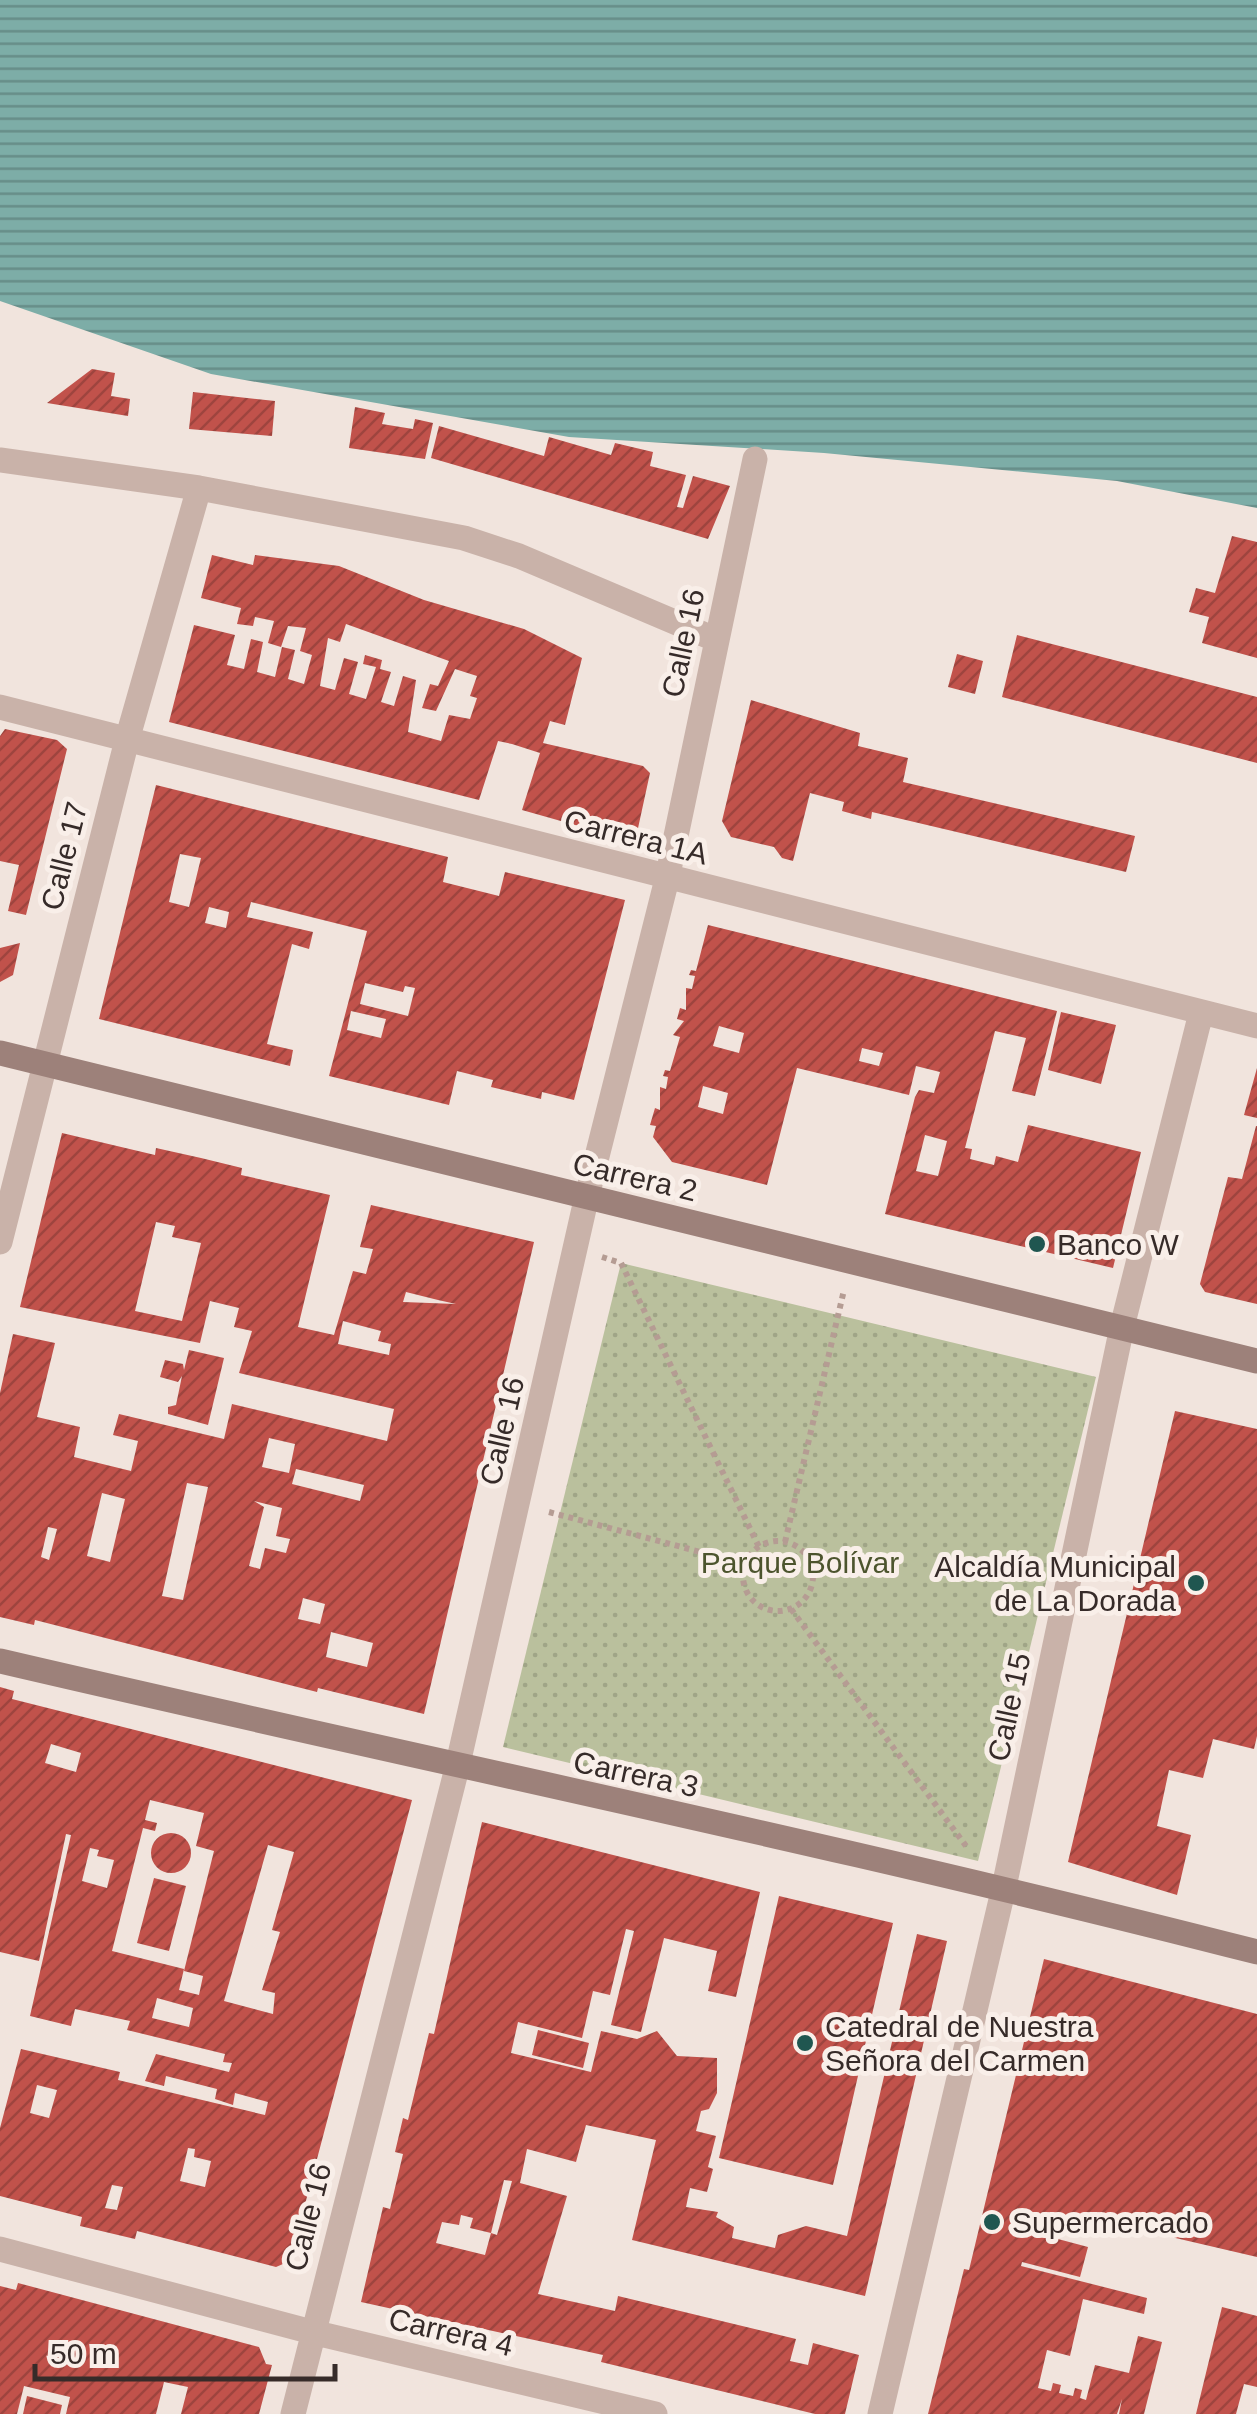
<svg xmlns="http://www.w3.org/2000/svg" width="1257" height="2414" font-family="Helvetica,sans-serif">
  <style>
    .park { fill: url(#park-dots) }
    .water { fill: url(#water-rules) }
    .building { fill: url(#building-hatch); fill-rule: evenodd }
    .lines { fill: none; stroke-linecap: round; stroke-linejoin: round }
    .path { stroke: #b59c93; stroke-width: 6; stroke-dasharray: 5 5; stroke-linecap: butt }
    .minor { stroke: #c9b2a9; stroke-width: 25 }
    .secondary { stroke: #9d817a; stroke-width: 25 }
    .poi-dot { fill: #205650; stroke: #f9efe9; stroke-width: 4 }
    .labels { text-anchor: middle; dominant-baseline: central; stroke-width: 10; stroke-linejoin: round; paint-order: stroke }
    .street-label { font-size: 30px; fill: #362b29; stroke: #f9efe9 }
    .poi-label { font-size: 30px; fill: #362b29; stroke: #f9efe9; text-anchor: start }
    .park-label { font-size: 30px; fill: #4c542d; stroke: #f9efe9 }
  </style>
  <defs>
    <pattern id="park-dots" width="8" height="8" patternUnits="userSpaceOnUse" patternTransform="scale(2.5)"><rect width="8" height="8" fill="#bac09d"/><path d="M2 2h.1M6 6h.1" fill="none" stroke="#a0a587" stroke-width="1.8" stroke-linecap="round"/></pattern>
    <pattern id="water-rules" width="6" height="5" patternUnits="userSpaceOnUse" patternTransform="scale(2.5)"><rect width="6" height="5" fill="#7dada7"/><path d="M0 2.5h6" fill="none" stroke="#678d88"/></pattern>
    <pattern id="building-hatch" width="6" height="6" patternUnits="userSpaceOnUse" patternTransform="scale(2.5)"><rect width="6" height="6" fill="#c1524b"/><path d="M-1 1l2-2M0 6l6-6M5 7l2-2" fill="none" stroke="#9e443e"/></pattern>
  </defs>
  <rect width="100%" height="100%" fill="#f1e4dd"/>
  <path class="park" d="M621,1263L1096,1377L978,1861L503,1747Z"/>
  <path class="water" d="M0,0H1257V508L1117,481L824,453L569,437L211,374L0,301Z"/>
  <path class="building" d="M92,369L115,373L111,396L130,399L128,416L47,403Z
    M193,392L275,401L272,436L189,429Z
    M355,407L385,413L382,424L413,429L415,419L433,423L425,459L349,448Z
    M439,426L544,456L549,437L611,455L615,443L653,452L650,466L686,475L677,507L683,508L693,476L730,486L708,539L431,458Z
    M1232,536L1257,542V658L1202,643L1209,617L1189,612L1196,588L1215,593Z
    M212,555L253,565L255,555L339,566L424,600L524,629L582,658L565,725L550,721L543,743L643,766L650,773L635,842L522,810L540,753L512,744L498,741L479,800L169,722L194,625L235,635L227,665L244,669L251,639L263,642L257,672L275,677L282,647L295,650L288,679L304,684L312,655L300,651L306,628L288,626L281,647L268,643L274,621L255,617L253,626L237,624L241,608L201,598ZM346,624L449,661L438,686L430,684L422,708L436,711L455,669L477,676L470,696L477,698L470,719L449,715L441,741L408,732L416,680L403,676L394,706L381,702L391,672L380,669L382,660L365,655L363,664L376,667L366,699L349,694L358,662L344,658L335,690L320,686L328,638L340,642Z
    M1017,635L1257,697V763L1002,697Z
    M957,654L983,661L975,694L948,687Z
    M751,700L860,733L858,746L908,758L903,782L1135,836L1126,872L872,812L871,819L842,811L844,802L810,793L793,861L782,858L774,847L731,837L722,821Z
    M5,729L57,740L67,749L26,915L8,911L19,865L0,861V736Z
    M156,785L448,857L443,882L499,896L505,872L625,900L574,1100L542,1092L541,1099L491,1087L493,1080L457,1071L449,1105L329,1076L367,931L251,902L247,917L313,932L309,949L292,944L267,1044L293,1050L290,1066L99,1019ZM180,854L201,858L189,907L169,902ZM209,907L229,912L226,928L205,923ZM365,983L403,992L405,986L415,988L408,1016L360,1004ZM351,1011L386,1019L381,1038L347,1030Z
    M708,925L1057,1011L1035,1096L1012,1091L1026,1038L995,1031L965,1148L972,1149L970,1159L994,1165L996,1156L1018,1162L1028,1125L1141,1152L1113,1268L885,1214L915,1097L919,1090L934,1093L940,1072L916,1066L909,1095L797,1068L767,1185L672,1162L653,1137L656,1126L650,1125L655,1108L660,1110V1087L666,1089L668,1077L663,1076L665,1070L670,1071L680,1037L673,1035L684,1021L677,1019L680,1008L686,1010V988L692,989L695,976L689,975L691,970L696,971ZM719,1026L744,1033L739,1053L713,1046ZM862,1048L883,1053L879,1066L859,1061ZM703,1086L728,1093L723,1114L698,1107ZM925,1135L947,1141L938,1176L916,1171Z
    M20,943L13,975L0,982V948Z
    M1061,1012L1116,1025L1101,1084L1048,1070Z
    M1257,1068V1118L1244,1115Z
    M1256,1126H1257V1304L1205,1292L1200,1284L1228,1177L1242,1179Z
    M62,1133L155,1155L156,1148L201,1158L242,1168L241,1175L330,1195L298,1327L334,1335L353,1271L366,1274L373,1249L360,1247L371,1205L534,1242L424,1714L318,1688L317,1692L35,1620L34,1625L0,1617V1393L13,1334L55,1343L37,1417L80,1427L74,1457L131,1471L138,1441L113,1435L119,1414L224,1439L232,1404L387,1441L394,1409L239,1373L252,1331L234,1327L239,1308L210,1301L200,1343L20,1307ZM156,1222L175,1226L172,1237L201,1243L182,1321L135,1311ZM406,1292L438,1300L456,1304L403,1302ZM343,1321L381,1331L378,1341L391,1344L389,1355L338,1344ZM269,1438L295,1444L289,1473L262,1467ZM296,1469L364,1485L360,1501L292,1484ZM187,1483L208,1487L183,1600L162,1596ZM102,1493L125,1499L110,1562L87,1556ZM254,1501L282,1508L276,1536L290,1539L286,1553L265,1548L260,1569L249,1566L264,1507ZM48,1527L57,1529L49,1560L41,1557ZM303,1598L325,1604L320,1624L298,1619ZM331,1632L373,1643L367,1667L326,1657Z
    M189,1350L224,1358L208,1425L168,1414V1407L176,1405L182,1376L178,1382L160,1377L165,1360L183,1364L184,1370Z
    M1175,1411L1257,1429V1736L1254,1749L1213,1739L1203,1778L1169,1770L1157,1826L1191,1835L1177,1895L1068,1862Z
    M0,1687L14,1691L12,1699L412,1800L290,2261L276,2267L137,2231L135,2239L80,2226L82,2217L0,2196V2128L21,2049L120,2072L118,2080L265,2115L268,2102L235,2093L233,2105L215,2099L217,2089L166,2076L164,2086L145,2081L156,2054L229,2072L232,2063L223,2062L225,2054L127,2030L130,2021L75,2009L71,2026L30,2016L71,1835L66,1834L39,1961L0,1952ZM51,1744L81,1753L76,1772L45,1763ZM150,1800L204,1813L196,1846L214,1851L184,1971L203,1976L199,1995L179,1990L184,1969L112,1951L143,1828L155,1831L157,1823L145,1820ZM268,1845L294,1852L272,1930L280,1932L262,1990L275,1993L273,2014L224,2001ZM90,1848L99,1850L97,1856L114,1860L107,1888L82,1881ZM157,1998L193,2008L189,2027L152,2018ZM37,2085L57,2090L49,2118L30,2113ZM188,2148L195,2149L194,2157L211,2161L205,2187L180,2181ZM112,2185L123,2187L117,2210L105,2208Z
    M482,1822L760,1892L736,1997L708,1991L717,1951L664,1938L641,2032L611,2025L634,1931L626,1929L610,1995L593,1991L582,2038L518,2022L511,2053L591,2072L601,2031L637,2039L657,2031L677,2056L717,2058V2093L709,2109L701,2111L696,2131L716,2136L708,2167L713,2169L707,2192L690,2188L686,2207L718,2212L716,2217L734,2227L732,2238L775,2248L778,2235L806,2226L847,2236L917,1934L947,1941L865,2296L632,2240L656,2140L586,2125L576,2162L527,2149L520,2183L567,2196L538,2294L615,2311L618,2296L796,2339L790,2361L808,2365L813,2343L859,2355L845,2414H815L601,2362L603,2355L361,2302L383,2207L390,2209L403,2154L395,2152L403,2118L408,2120L429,2033L434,2034ZM504,2180L512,2181L497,2235L491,2233ZM461,2215L473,2218L470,2228L491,2233L485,2255L436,2243L442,2222L459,2225Z
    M151 1853a20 20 0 1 1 40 0a20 20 0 1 1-40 0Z
    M154,1878L186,1886L169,1951L137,1943Z
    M779,1896L893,1923L833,2185L719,2158Z
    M1044,1959L1257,2014V2257L1094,2219L1091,2231L1076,2227L1074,2235L1045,2227L1043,2235L1088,2247L1080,2277L1022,2262L1021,2266L1147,2298L1144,2314L1083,2299L1070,2356L1047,2350L1038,2388L1051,2391L1053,2383L1061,2385L1059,2393L1073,2396L1075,2388L1082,2390L1080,2398L1086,2400L1095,2365L1129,2373L1138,2336L1162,2342L1144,2414H1119L1122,2399L1117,2414H928L964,2269L969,2270Z
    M538,2030L589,2043L583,2068L532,2055Z
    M18,2283L259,2347L266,2364L272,2365L259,2414H181L188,2387L164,2382L156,2414H66L70,2397L24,2386L17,2414H0V2286L16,2290Z
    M1222,2307L1257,2316V2387L1244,2384L1236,2414H1196Z
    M27,2396L62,2405L60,2414H23Z"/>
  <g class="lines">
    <path class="path" d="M602,1257L621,1263L759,1547
      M549,1512L746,1564
      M743 1576a35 35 0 1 1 70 0a35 35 0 1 1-70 0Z
      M785,1542L844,1290
      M791,1609L966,1846"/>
    <path class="minor" d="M0,460L199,488L464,538L519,556L717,640
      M0,707L1257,1026
      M0,1242L127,740L199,488
      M0,2249L312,2332L655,2414
      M293,2414L457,1768L586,1200L667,879L755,459
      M880,2414L1004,1887L1122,1327L1201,1013"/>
    <path class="secondary" d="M0,1053L1257,1361
      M0,1661C419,1759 841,1845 1257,1952"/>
  </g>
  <g class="poi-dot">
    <circle cx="1037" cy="1244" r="10"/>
    <circle cx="1196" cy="1583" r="10"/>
    <circle cx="805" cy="2043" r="10"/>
    <circle cx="992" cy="2222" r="10"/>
  </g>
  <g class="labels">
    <g class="street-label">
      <text transform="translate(683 643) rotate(-78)">Calle 16</text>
      <text transform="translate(636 837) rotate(14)">Carrera 1A</text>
      <text transform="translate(64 856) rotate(-76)">Calle 17</text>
      <text transform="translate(635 1177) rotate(13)">Carrera 2</text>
      <text transform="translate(502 1431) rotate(-77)">Calle 16</text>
      <text transform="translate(1009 1707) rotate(-78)">Calle 15</text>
      <text transform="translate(636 1774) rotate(12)">Carrera 3</text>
      <text transform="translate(308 2217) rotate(-76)">Calle 16</text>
      <text transform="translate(451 2332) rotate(13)">Carrera 4</text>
    </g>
    <g class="poi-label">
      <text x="1057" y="1244">Banco W</text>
      <text x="1176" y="1566" text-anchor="end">Alcaldía Municipal<tspan x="1176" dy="34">de La Dorada</tspan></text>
      <text x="825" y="2026">Catedral de Nuestra<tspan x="825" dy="34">Señora del Carmen</tspan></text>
      <text x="1012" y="2222">Supermercado</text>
    </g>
    <g class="park-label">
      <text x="800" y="1562">Parque Bolívar</text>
    </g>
  </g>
  <path d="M35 2364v15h300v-15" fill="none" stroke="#362b29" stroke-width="5"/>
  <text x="50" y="2364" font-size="30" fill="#362b29" stroke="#f9efe9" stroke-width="8" paint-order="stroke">50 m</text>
</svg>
